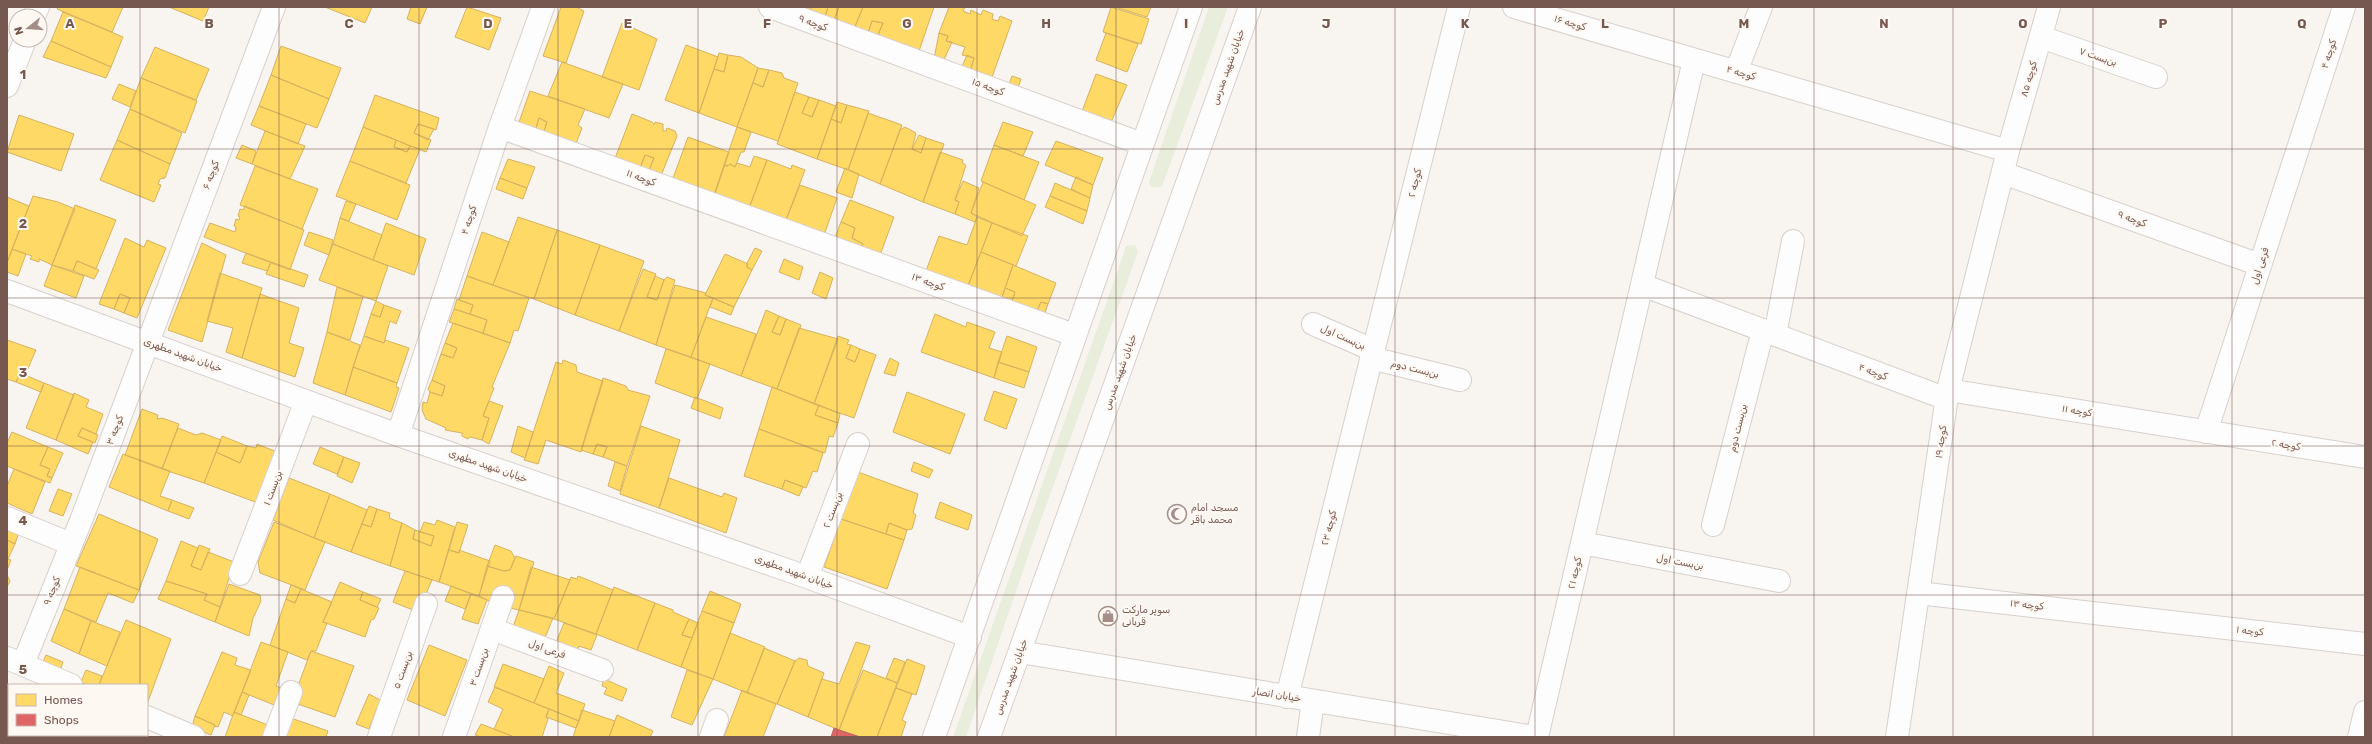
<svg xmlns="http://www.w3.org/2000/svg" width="2372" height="744" font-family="Rubik,Vazirmatn,sans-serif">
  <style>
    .green { fill: #e9eedc }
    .homes { fill: #ffd966; stroke: #d6b25f }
    .shops { fill: #e06666; stroke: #c0625f }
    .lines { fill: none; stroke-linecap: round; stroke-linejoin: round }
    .street-casing { stroke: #d7d0cc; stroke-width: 24 }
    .secondary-casing { stroke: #d8cfcc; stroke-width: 24 }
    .street { stroke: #fefdfd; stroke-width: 22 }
    .secondary { stroke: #fefdfd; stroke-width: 22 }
    .grid { fill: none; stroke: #765850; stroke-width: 1; stroke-opacity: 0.55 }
    .labels { text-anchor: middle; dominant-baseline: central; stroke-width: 4; stroke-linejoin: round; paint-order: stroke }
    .street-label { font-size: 10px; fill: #765850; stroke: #fef8f3 }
    .poi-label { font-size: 10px; fill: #765850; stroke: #fef8f3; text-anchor: start }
    .grid-label { font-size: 13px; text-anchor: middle; font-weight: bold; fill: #765850; stroke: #fef8f3; stroke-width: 4; stroke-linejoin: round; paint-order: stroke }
  </style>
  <rect width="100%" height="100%" fill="#f8f4f0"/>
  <path class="green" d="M1209,7H1228L1164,181L1161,187H1151L1149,182Z
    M1135,245L1138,252L1034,539L966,737H953L1120,264L1126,246Z"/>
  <path class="homes" d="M58,7H123L112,32L57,9Z
    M169,7H209L203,21Z
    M325,7H372L365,23Z
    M411,7H427L420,24L407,19Z
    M467,7L501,18L489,50L455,37Z
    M561,7H576L584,11L566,63L543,56Z
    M790,7H812L809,14Z
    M812,7H828L824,20L809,14Z
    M828,7H839L833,23L824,20Z
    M839,7H863L854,29L833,23Z
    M863,7H934L918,54L876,40L883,23L872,21L867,36L854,29Z
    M949,7H965L963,11L970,14L971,10L981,15L983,10L993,14L992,19L998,21L1000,16L1012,21L991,80L970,72L974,58L962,55L965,47L946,41L948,36L939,33Z
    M1111,7L1149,19L1141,44L1103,32Z
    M1115,7H1151L1147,17Z
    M63,12L123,37L111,67L51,41Z
    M872,21L883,23L876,40L867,36Z
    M622,23L657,39L639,90L602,77Z
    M939,33L948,36L946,41L952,42L943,62L934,59Z
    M1106,33L1138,44L1127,72L1096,60Z
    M51,41L111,67L106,78L43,57Z
    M686,45L718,57L699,113L665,100Z
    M281,46L341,68L329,99L271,75Z
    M155,47L209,69L196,100L141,78Z
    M719,53L728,55L724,72L714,69Z
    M728,55L741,57L758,68L737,127L699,113L714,69L724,72Z
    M967,55L974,58L970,72L961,69Z
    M562,62L623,84L609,118L548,96Z
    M758,68L769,70L763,87L753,83Z
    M769,70L782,73L784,78L798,83L778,141L737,127L753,83L763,87Z
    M1096,74L1127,85L1112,120L1107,122L1081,114Z
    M271,75L329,99L317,128L259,106Z
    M1012,76L1021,79L1017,91L1008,87Z
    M141,78L197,101L185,133L130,109Z
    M119,84L136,91L130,107L112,99Z
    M530,91L585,109L578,125L582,128L575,146L543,134L547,122L539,118L535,131L518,125Z
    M795,92L809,97L802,113L812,117L819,100L836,106L817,159L777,144Z
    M375,95L439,118L436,130L418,124L414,133L431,140L426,152L363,127Z
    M809,97L819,100L812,117L802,113Z
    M837,102L847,105L841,123L831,119Z
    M847,105L869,111L848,170L817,159L831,119L841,123Z
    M259,106L306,124L298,144L251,125Z
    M130,109L182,133L170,164L117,140Z
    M868,113L902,125L880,184L848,170Z
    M632,114L652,122L654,125L655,122L663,124V131H666L667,128L675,131L677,136L660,178L648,173L654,158L645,155L639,171L614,161Z
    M19,115L74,134L61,171L7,152Z
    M539,118L547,122L543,134L535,131Z
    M1003,122L1033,132L1023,156L994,145Z
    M418,124L434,129L428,140L414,133Z
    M363,127L396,140L394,147L407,152L410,146L420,149L406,183L350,161Z
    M737,127L751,132L744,152H741L735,167L730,164L728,166L724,165Z
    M905,127L916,133L912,149L921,153L926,138L944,144L923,202L880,184L900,130Z
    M265,131L305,146L290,179L252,164Z
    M919,135L926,138L921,153L912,149Z
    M688,137L729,152L713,200L672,181Z
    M117,140L170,164L165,178L160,179L158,184L161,185L154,202L100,180Z
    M396,140L410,146L407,152L394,147Z
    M1056,141L1103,158L1093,185L1045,165Z
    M242,145L256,151L252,164L236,158Z
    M994,145L1039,162L1024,200L981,181Z
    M940,152L963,160L962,163L966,165L955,200L959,202L955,214L923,202Z
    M645,155L654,158L648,173L639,171Z
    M754,156L767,160L748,211L713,198L724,165L728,166L730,164L735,167L737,163L750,167Z
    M508,159L535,167L527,188L500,178Z
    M767,160L791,169L792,165L805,170L784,225L748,211Z
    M350,161L410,185L397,220L336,196Z
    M255,166L318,189L302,229L240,205Z
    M845,168L859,174L852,198L836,192Z
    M1076,177L1093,185L1090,198L1071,189Z
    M500,178L527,188L523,199L496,189Z
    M963,181L979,188L971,213L977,217L975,222L955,214L959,202L955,200Z
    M983,182L1036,205L1022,236L971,213Z
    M1055,183L1090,198L1087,211L1050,196Z
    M800,185L837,198L823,238L784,225Z
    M33,196L58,202L75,209L52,265L39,259V262L30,259L32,256L12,249Z
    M1050,196L1087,211L1083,224L1045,207Z
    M7,197L29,206L7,263Z
    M850,200L894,217L879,258L860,252L863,244L852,238L855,228L841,222Z
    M346,201L356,204L349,221L340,218Z
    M75,205L116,220L96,269L77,261L73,271L52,265Z
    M245,206L304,230L290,270L204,237L210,223L235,232L236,227L234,226L236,219L239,220L240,217L238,216L240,209L243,210Z
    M518,217L557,230L534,299L493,285Z
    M977,217L992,223L966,291L923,279L939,236L967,245Z
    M340,218L382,235L373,260L333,244Z
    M841,222L855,228L852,238L863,244L860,252L833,243Z
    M386,223L426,239L414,275L373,260Z
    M992,223L1028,236L1016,266L981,252Z
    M557,230L600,245L575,315L534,299Z
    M309,232L333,240L329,255L304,245Z
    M482,232L509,242L493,285L467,276Z
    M125,238L144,247L147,240L166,248L137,318L124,313L130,298L120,294L114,309L99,304Z
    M202,243L226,255L202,342L168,330Z
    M333,244L388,266L376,301L319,280Z
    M600,245L644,261L619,331L575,315Z
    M755,248L762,251L752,270L747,267V263Z
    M12,249L26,254L18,276L7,272V263Z
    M981,252L1013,265L1000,303L966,291Z
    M246,253L271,262L267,271L242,263Z
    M725,254L748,264L747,267L752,270L734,307L705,295Z
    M784,259L803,267L799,280L779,272Z
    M77,261L99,270L94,279L73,271Z
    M271,262L308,275L304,287L266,274Z
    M52,265L84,276L76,298L44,286Z
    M1013,265L1056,283L1048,304L1041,302L1035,315L1010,307L1015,292L1005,288Z
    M643,269L656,274L647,297L657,300L664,280L667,277L675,280L656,345L619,331Z
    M820,272L833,278L826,299L812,293Z
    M220,273L262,288L242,358L226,352L233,328L207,321Z
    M467,276L529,298L518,331L514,330L510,343L483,333L487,320L470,314L473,305L459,300Z
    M655,276L664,280L657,300L647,297Z
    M675,285L706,293L705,295L713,298L691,357L656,345Z
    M337,287L363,297L350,340L327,332Z
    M1005,288L1015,292L1010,307L1000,303Z
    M120,294L130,298L124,313L114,309Z
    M260,294L299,308L289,343L304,348L295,377L242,358Z
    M713,298L734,307L731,315L710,307Z
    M457,299L473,305L470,314L454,309Z
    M376,301L384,305L380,317L371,314Z
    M1041,302L1048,304L1043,318L1035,315Z
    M384,305L401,311L396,324L390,321L384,343L364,336L371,314L380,317Z
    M454,309L487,320L483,333L449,322Z
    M766,310L779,316L772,332L780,335L786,319L801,325L777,389L741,376Z
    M935,314L966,327L967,322L995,332L989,348L1002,352L994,378L921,352Z
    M779,316L786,319L780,335L772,332Z
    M706,317L756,334L741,376L691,357Z
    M453,323L510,343L492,387L494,388L483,416L489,418L482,440L470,437L468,439L462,436V433L445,430L446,428L426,419L422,410L423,402L427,403L430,392L442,396L445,386L432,380L441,354L453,358L457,348L445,343Z
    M799,328L838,339L814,404L777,389Z
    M327,332L360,345L345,395L313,383Z
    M364,336L384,343L385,340L409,348L397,383L353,367Z
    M838,336L849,340L847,344L851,345L846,358L855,362L860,349L876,355L854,418L814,404Z
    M1007,336L1037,347L1029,372L998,362Z
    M7,340L36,350L25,375L20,373L16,382L7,379Z
    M445,343L457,348L453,358L441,354Z
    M851,345L860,349L855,362L846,358Z
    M666,349L710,364L697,399L655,383Z
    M890,358L899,363L895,376L884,373Z
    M563,360L576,365L577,372L603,381L581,452L546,440L538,464L524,460L525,458L556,362L562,364Z
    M998,362L1029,372L1024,388L994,378Z
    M353,367L397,383L396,387L399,388L391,412L345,395Z
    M20,373L44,383L41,392L16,382Z
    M603,378L626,386L628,390L650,396L627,466L603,457L607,447L597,444L593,454L581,450Z
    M432,380L445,386L442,396L430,392L428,389Z
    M44,383L74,395L56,440L26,428Z
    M772,387L819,405L815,415L838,423L833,437L829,436L825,453L759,429Z
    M994,391L1017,399L1006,429L984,420Z
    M907,392L965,414L950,454L893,432Z
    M74,393L89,400L86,407L103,414L96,434L82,428L78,436L93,442L88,454L56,440Z
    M695,397L723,408L720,419L691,408Z
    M489,401L503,406L489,444L482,440L489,418L483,416Z
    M819,405L840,414L838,423L815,415Z
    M142,409L158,415L157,419L162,418L179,424L162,469L125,455Z
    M518,426L533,432L525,458L511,452Z
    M641,426L680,440L659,508L620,494Z
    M82,428L98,435L95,443L78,436Z
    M178,428L196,435L202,433L221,440L204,483L162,469Z
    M759,429L823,453L817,472L813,471L806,488L785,480L782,489L744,476Z
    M12,432L48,447L40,465L50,469L47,476L52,478L50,483L7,466V443Z
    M222,436L247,446L240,463L216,452Z
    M257,444L277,452L258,503L204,483L216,452L240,463L247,446L256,448Z
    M597,444L607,447L603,457L593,454Z
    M48,447L63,453L52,478L47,476L50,469L40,465Z
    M320,447L344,457L337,474L313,464Z
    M123,454L170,471L160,496L172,500L168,511L109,487Z
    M344,457L360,463L352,483L337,476Z
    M615,462L627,466L620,491L608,486Z
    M914,462L933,470L929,478L911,471Z
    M14,469L45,482L32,514L7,503V486Z
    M858,472L918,494L913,513L916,515L912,529L907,530L889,523L886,534L841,519Z
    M289,478L330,494L314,538L273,520Z
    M669,478L722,497L724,493L737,498L726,533L659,508Z
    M785,480L803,487L799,496L782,489Z
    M58,489L72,494L63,516L49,511Z
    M330,494L367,510L351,552L314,538Z
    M172,500L194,508L189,519L168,511Z
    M940,502L972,515L968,530L935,518Z
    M369,506L377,509L371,527L362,524Z
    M377,509L390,513L389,518L402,523L390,566L351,552L362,524L371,527Z
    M99,514L158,539L139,590L76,566Z
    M841,519L904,540L887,589L824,567Z
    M437,520L455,527L439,582L390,566L402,523L415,530L413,539L431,546L434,536L420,532L424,522L435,525Z
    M274,522L325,542L305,590L260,573L258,562Z
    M457,522L468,525L459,553L449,550Z
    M889,523L907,530L904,540L886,534Z
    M7,527L19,532L15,544L7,540Z
    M415,530L434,536L431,546L413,539Z
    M7,540L15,544L8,559H7Z
    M181,541L198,548L191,566L201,570L208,552L234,562L220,607L204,600L207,594L166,581Z
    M199,545L210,549L201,570L191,566Z
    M495,545L511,551L515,558L510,570L504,571L487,566Z
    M449,550L459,553V550L490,561L479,596L439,582Z
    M516,556L534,562L519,610L498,605L503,590L496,588L491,602L479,596L487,566L504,571L510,570Z
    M7,559L11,560L7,570Z
    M80,567L139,590L133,603L108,593L96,622L64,609Z
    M531,567L570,580L554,619L519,610Z
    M405,571L432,580L418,612L393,602Z
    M7,575L10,581L7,587Z
    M578,576L613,590L596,634L554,619L571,577L577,579Z
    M166,581L207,594L204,600L220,607L215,622L158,599Z
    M340,582L363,592L360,600L379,608L374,619L371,620L365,637L323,622Z
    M229,584L260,595L261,601L253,618L249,636L215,622Z
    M291,585L301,589L295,603L286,599Z
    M451,586L471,594L465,609L445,601Z
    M614,587L655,603L637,650L596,634Z
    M301,589L332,602L323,622L327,623L316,651H311L307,660L270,645L286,599L295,603Z
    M710,591L741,604L734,623L702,611Z
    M363,592L381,599L377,607L360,600Z
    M471,594L487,600L478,624L462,619Z
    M655,603L673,610V612L689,619L682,635L692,638L681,667L637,650Z
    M64,609L91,621L79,654L51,641Z
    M519,610L553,618L540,650L509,639Z
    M702,611L734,623L713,679L681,667Z
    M689,619L698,623L692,638L682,635Z
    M126,620L171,639L147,704V685H99Z
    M91,621L120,632L107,666L79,654Z
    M564,623L597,635L591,650L579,646L573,663L551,655Z
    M730,633L765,647L747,693L713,679Z
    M261,642L288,652L276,686L286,690L279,707L242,692Z
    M856,642L870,646L839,730L808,717L822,679L839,684Z
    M429,645L467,660L445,716L407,700Z
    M764,648L795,661L777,704L747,693Z
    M311,651L354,666L335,717L292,702Z
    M222,652L237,658L235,665L251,670L233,716L224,712L218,727L214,726L215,725L195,716Z
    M46,655L63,662L60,671L43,662Z
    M799,658L807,660L808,666L824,673L808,717L777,704L795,661Z
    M894,658L905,662L897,683L886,678Z
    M907,659L925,666L916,695L896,688Z
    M503,664L544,679L534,703L494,687Z
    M549,666L564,673L556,693L585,704L579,721L534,703Z
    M86,670L102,676L99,685H87L81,682Z
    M687,670L713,679L692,725L671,717Z
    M863,670L897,683L877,737H860L839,730Z
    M604,679L627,689L622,701L604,694L607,688L602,686Z
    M495,687L549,709L546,717L548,719L542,737H514L494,729L503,709L488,702Z
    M896,688L912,694L902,720L906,722L901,737H877Z
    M742,690L776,704L763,737H724Z
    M242,692L249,695L241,715L234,712Z
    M369,694L380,700L369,729L356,724Z
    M549,709L579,721L576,728L546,717Z
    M582,710L615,721L609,737H573Z
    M234,712L273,727L270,737H225Z
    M617,715L653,731L650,737H609Z
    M195,716L215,725L211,735L192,727Z
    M288,717L328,731L326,737H280Z
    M481,724L494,729L514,737H481L475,735Z"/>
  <path class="shops" d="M834,728L839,730L860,737H831Z"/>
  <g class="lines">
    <defs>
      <path id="street" d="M770,7L1142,144
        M1514,7L2008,151
        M34,16L38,7
        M2041,37L2156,77
        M1736,72L1761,7
        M7,86L25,40
        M500,127L1074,335
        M2003,173L2260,265
        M1642,285L1947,399
        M7,291L398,435L807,577L970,637
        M1313,324L1373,350
        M1775,335L1793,241
        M1371,358L1460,380
        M1948,390L2365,457
        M2206,432L2344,7
        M398,435L500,127L543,7
        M7,518L71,544
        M1713,525L1763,330
        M1582,543L1779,581
        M240,574L306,401
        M807,577L858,444
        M1918,593L2365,644
        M492,629L602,670
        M1020,652L1534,737
        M7,658L71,685
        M23,664L82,518L274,7
        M1287,697L1459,7
        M147,717L194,737
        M104,737L105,735
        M274,737L291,692
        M379,737L426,604
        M454,737L503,597
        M711,737L717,720
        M1308,737L1313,701
        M1537,737L1694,60
        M1897,737L1948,390L2008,151L2049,7
        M2359,737L2365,712"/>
      <path id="secondary" d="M934,737L1191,7
        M989,737L1250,7"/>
    </defs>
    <use href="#street" class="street-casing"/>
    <use href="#secondary" class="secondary-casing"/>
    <use href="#street" class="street"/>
    <use href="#secondary" class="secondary"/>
  </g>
  <path class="grid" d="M140,7V685M279,7V737M419,7V737M558,7V737M698,7V737M837,7V737M977,7V737M1116,7V737M1256,7V737M1395,7V737M1535,7V737M1674,7V737M1814,7V737M1953,7V737M2093,7V737M2232,7V737M7,149H2365M7,298H2365M7,446H2365M7,595H2365M140,735V737"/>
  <defs>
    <symbol id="mosque-ring" viewBox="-11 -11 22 22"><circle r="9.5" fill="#fef8f3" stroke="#a48f88" stroke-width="1.5"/><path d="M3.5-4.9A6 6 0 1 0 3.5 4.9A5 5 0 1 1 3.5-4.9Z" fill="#a48f88"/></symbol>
    <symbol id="shop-ring" viewBox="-11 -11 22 22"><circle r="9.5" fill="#fef8f3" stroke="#a48f88" stroke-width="1.5"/><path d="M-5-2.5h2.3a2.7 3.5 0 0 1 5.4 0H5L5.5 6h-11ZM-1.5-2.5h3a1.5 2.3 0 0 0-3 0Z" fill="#a48f88"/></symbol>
  </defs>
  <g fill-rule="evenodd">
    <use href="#mosque-ring" x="1166" y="503" width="22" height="22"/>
    <use href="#shop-ring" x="1097" y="605" width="22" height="22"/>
  </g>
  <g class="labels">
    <g class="street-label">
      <text transform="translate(813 23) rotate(20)">کوچه ۹</text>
      <text transform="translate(1570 23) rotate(16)">کوچه ۱۶</text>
      <text transform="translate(2329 54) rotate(-72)">کوچه ۴</text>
      <text transform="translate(2098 57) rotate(19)">بن‌بست ۷</text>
      <text transform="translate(1228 67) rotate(-70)">خیابان شهید مدرس</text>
      <text transform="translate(1741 73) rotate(16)">کوچه ۴</text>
      <text transform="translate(2029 79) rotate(-74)">کوچه ۸۵</text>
      <text transform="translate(988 87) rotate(20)">کوچه ۱۵</text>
      <text transform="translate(211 175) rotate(-69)">کوچه ۶</text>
      <text transform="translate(641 178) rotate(20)">کوچه ۱۱</text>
      <text transform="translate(1415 183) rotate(-76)">کوچه ۲</text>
      <text transform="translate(2132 219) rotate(20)">کوچه ۹</text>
      <text transform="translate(469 220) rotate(-72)">کوچه ۴</text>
      <text transform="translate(2260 266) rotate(-72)">فرعی اول</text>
      <text transform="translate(928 282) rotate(20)">کوچه ۱۳</text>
      <text transform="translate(1343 337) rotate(24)">بن‌بست اول</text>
      <text transform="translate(183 355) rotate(20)">خیابان شهید مطهری</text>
      <text transform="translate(1415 369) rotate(14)">بن‌بست دوم</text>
      <text transform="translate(1120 372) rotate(-70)">خیابان شهید مدرس</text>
      <text transform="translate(1873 372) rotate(21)">کوچه ۴</text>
      <text transform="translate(2077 411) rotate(9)">کوچه ۱۱</text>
      <text transform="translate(1738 428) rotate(-76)">بن‌بست دوم</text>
      <text transform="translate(115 430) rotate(-69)">کوچه ۳</text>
      <text transform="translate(1941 442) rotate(-82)">کوچه ۱۹</text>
      <text transform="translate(2286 445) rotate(9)">کوچه ۲</text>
      <text transform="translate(488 466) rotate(19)">خیابان شهید مطهری</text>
      <text transform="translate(273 488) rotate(-69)">بن‌بست ۱</text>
      <text transform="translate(833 510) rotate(-69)">بن‌بست ۲</text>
      <text transform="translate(1329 528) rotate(-76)">کوچه ۲۳</text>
      <text transform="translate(1680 562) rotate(11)">بن‌بست اول</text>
      <text transform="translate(794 572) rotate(20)">خیابان شهید مطهری</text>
      <text transform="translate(1575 573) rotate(-77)">کوچه ۲۱</text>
      <text transform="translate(52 591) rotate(-68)">کوچه ۹</text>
      <text transform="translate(2027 605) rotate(6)">کوچه ۱۳</text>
      <text transform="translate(2250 631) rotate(6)">کوچه ۱</text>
      <text transform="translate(547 649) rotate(20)">فرعی اول</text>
      <text transform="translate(479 667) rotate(-71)">بن‌بست ۳</text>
      <text transform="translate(403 670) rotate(-70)">بن‌بست ۵</text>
      <text transform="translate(1011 677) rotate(-70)">خیابان شهید مدرس</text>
      <text transform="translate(1277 695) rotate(9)">خیابان انصار</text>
    </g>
    <g class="poi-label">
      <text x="1191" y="508">مسجد امام<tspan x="1191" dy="12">محمد باقر</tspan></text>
      <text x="1122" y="610">سوپر مارکت<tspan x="1122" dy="12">قربانی</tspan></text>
    </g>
  </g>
  <g class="grid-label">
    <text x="70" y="28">A</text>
    <text x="209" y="28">B</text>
    <text x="349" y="28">C</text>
    <text x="488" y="28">D</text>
    <text x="628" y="28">E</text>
    <text x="767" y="28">F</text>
    <text x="907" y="28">G</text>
    <text x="1046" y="28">H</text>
    <text x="1186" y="28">I</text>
    <text x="1326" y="28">J</text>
    <text x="1465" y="28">K</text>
    <text x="1605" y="28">L</text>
    <text x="1744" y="28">M</text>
    <text x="1884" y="28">N</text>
    <text x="2023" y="28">O</text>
    <text x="2163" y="28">P</text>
    <text x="2302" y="28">Q</text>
    <text x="23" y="79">1</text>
    <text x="23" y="228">2</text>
    <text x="23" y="377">3</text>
    <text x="23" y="525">4</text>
    <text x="23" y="674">5</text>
  </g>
  <rect width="2372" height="744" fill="none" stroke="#765850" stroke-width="16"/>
  <rect x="8" y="684" width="140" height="52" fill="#fef8f3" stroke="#c8b8b2"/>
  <rect x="16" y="694" width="20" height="12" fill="#ffd966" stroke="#c8b8b2"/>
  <text x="44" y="704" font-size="12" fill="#765850">Homes</text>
  <rect x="16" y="714" width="20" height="12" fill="#e06666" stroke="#c8b8b2"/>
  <text x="44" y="724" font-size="12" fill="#765850">Shops</text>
  <g transform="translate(28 28) rotate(253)"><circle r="19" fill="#fef8f3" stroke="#c8b8b2"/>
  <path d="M0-3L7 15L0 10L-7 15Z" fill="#a48f88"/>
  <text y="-6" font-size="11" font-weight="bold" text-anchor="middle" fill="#765850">N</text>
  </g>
</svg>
